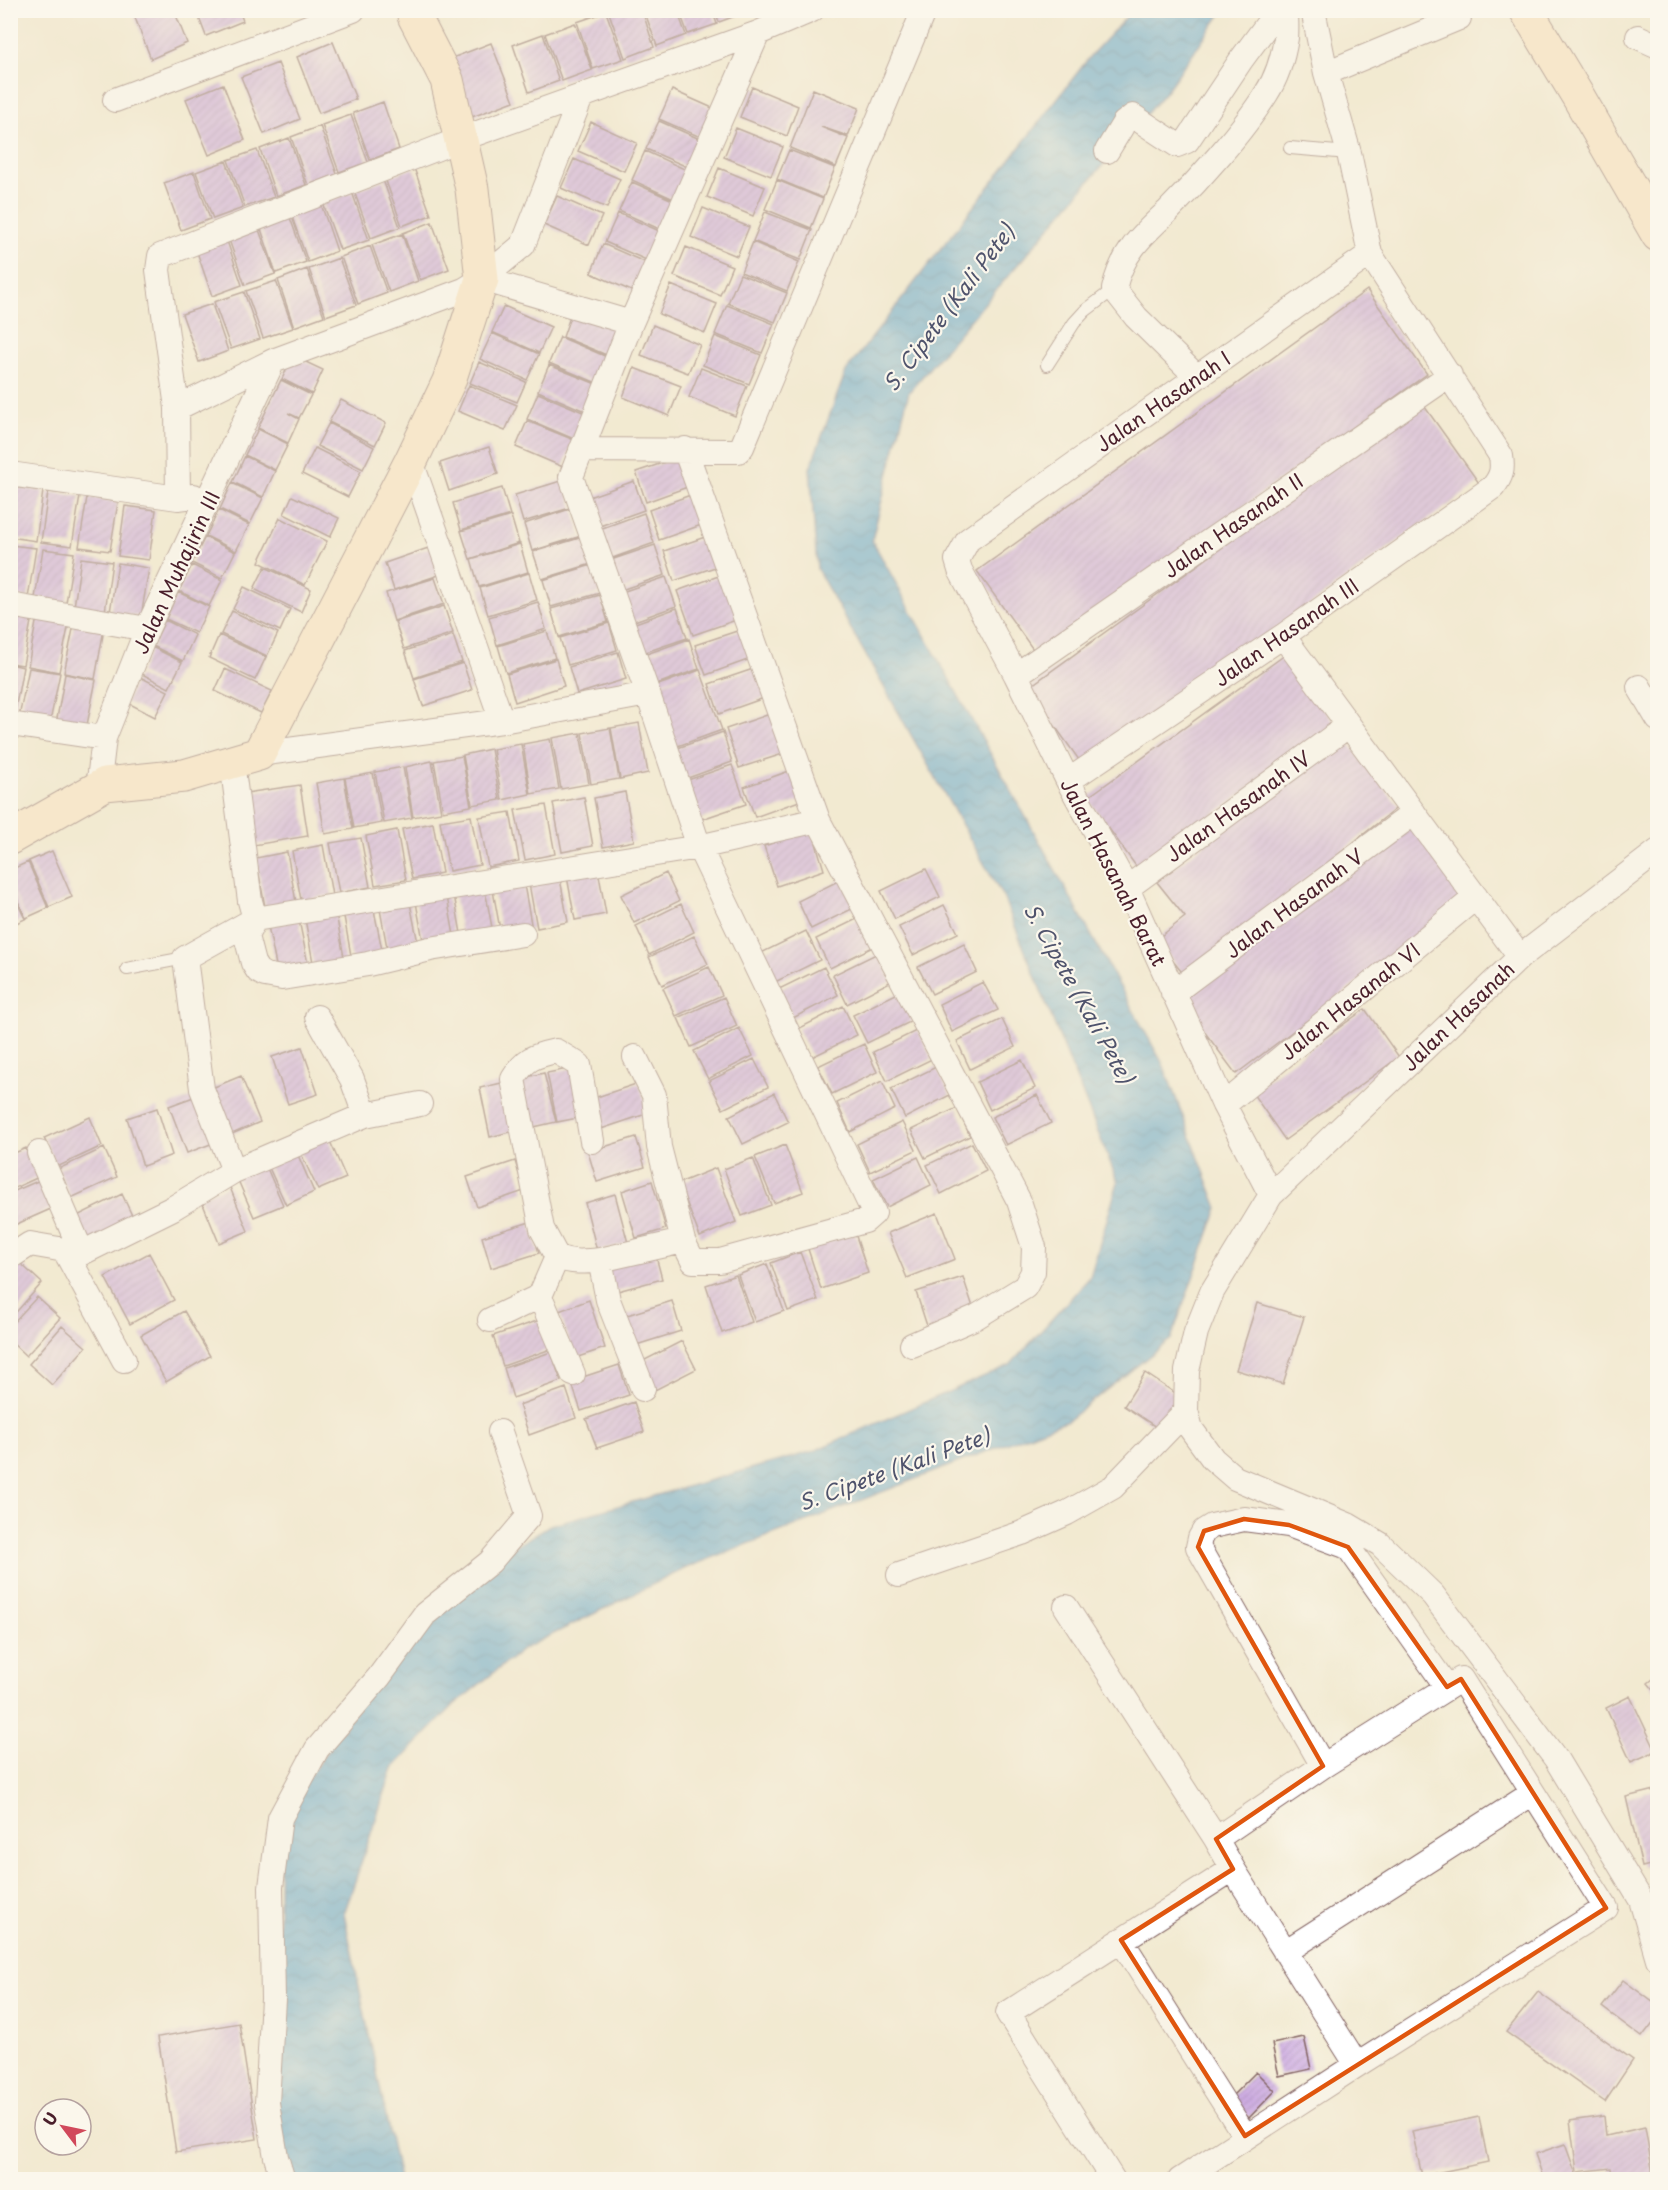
<svg xmlns="http://www.w3.org/2000/svg" width="1668" height="2190" font-family="'Playpen Sans',sans-serif">
  <style>
    .water { fill: url(#water-waves); stroke: #50607c; stroke-width: 1.5 }
    .building { fill: url(#building-hatch) }
    .lines { fill: none; stroke-linecap: round; stroke-linejoin: round }
    .lane-casing { stroke: #856665; stroke-width: 14 }
    .street-casing { stroke: #856665; stroke-width: 26 }
    .secondary-casing { stroke: #856665; stroke-width: 35 }
    .lane { stroke: #fff; stroke-width: 12 }
    .street { stroke: #fff; stroke-width: 24 }
    .secondary { stroke: #fce5c4; stroke-width: 33 }
    .marked { fill: none; stroke: #e0560e; stroke-width: 4.5; stroke-linejoin: round }
    .labels { text-anchor: middle; dominant-baseline: central; stroke-width: 4.5; stroke-linejoin: round; paint-order: stroke }
    .street-label { font-size: 20px; fill: #4a1f2b; stroke: #fbf7ec }
    .water-label { font-size: 21px; font-style: italic; fill: #4f536c; stroke: #fbf7ec }
  </style>
  <defs>
    <pattern id="water-waves" width="16" height="10" patternUnits="userSpaceOnUse" patternTransform="scale(1.5)"><rect width="16" height="10" fill="#56a2ce"/><path d="M0 5q4-4 8 0t8 0" fill="none" stroke="#4983a7"/></pattern>
    <pattern id="building-hatch" width="6" height="6" patternUnits="userSpaceOnUse" patternTransform="scale(1.5)"><rect width="6" height="6" fill="#c8a3e2"/><path d="M-1 1l2-2M0 6l6-6M5 7l2-2" fill="none" stroke="#a484b7"/></pattern>
  </defs>
  <rect width="100%" height="100%" fill="#fbf7ec"/>
  <filter id="ink" filterUnits="userSpaceOnUse"><feTurbulence type="fractalNoise" baseFrequency=".0167" numOctaves="2"/><feDisplacementMap in="SourceGraphic" scale="12" xChannelSelector="R" yChannelSelector="G"/><feConvolveMatrix kernelMatrix="1 2 1 2 8 2 1 2 1" color-interpolation-filters="sRGB"/></filter>
  <filter id="wash" filterUnits="userSpaceOnUse"><feTurbulence type="fractalNoise" baseFrequency=".008" numOctaves="4" result="noise"/><feDisplacementMap in="SourceGraphic" scale="24" xChannelSelector="R" yChannelSelector="G"/><feGaussianBlur stdDeviation="1.35" result="paint"/><feColorMatrix in="noise" values="0 0 0 0 0 0 0 0 0 0 0 0 0 0 0 0 0 1.4 0 .05"/><feComposite in="paint" operator="in"/></filter>
  <g filter="url(#wash)">
    <rect width="100%" height="100%" fill="#f2ead1"/>
    <path class="water" d="M1132,11H1223L1166,91L909,392L872,540L1163,1064L1218,1208L1171,1339L1068,1420L686,1568L523,1649L454,1705L393,1768L344,1914L399,2179H283L276,2157L280,1818L379,1677L490,1562L550,1525L811,1452L1010,1365L1090,1277L1118,1182L1004,899L817,569L810,468L846,371L1091,55Z"/>
    <g id="blocks">
      <path class="building" d="M132,10H174L187,43L151,59Z
        M196,10H239L243,21L206,36Z
        M608,10H642L654,47L625,58Z
        M644,10H677L686,35L657,46Z
        M679,10H712L717,24L688,34Z
        M715,10H749V11L719,22Z
        M606,12L623,59L593,69L577,22Z
        M575,23L592,70L562,81L545,34Z
        M543,34L559,81L529,92L513,45Z
        M333,42L356,99L319,113L297,57Z
        M491,43L514,101L464,120L442,62Z
        M278,63L300,119L264,134L241,77Z
        M223,84L245,140L209,155L186,99Z
        M752,87L798,106L787,136L740,117Z
        M813,89L859,108L848,136L821,127L848,138L836,167L790,148Z
        M672,90L717,110L705,139L659,119Z
        M383,102L399,149L370,160L353,113Z
        M351,115L368,162L339,172L322,125Z
        M659,121L704,141L692,169L646,149Z
        M591,122L637,143L624,171L578,151Z
        M320,126L337,174L308,185L291,137Z
        M736,128L783,147L771,176L724,157Z
        M289,138L306,185L276,196L260,149Z
        M257,150L274,197L245,207L228,160Z
        M789,150L835,168L823,198L777,179Z
        M645,151L691,172L678,201L632,180Z
        M574,159L620,179L607,208L561,188Z
        M226,161L243,208L213,219L196,172Z
        M414,168L431,215L402,226L385,178Z
        M719,168L765,187L753,216L707,197Z
        M194,172L210,219L181,230L164,183Z
        M383,180L400,227L371,238L354,191Z
        M777,180L823,199L811,228L765,209Z
        M632,182L677,202L664,231L619,211Z
        M352,192L369,240L340,250L323,203Z
        M557,196L602,216L589,245L544,225Z
        M321,204L337,251L308,262L291,214Z
        M703,208L749,227L737,256L691,237Z
        M765,212L812,230L800,260L753,241Z
        M618,213L664,233L651,262L605,242Z
        M289,215L306,262L276,273L260,226Z
        M432,222L449,269L420,280L403,233Z
        M258,227L275,274L245,285L228,237Z
        M402,234L418,281L389,292L372,245Z
        M226,238L242,285L212,296L196,249Z
        M753,242L799,262L787,291L741,272Z
        M603,244L649,264L636,293L591,273Z
        M370,246L387,293L358,304L341,257Z
        M686,247L732,266L720,295L674,276Z
        M339,258L356,305L326,316L309,269Z
        M307,269L324,316L294,327L278,280Z
        M740,274L787,293L775,322L728,303Z
        M276,281L293,328L263,338L246,291Z
        M671,285L717,304L705,333L659,314Z
        M1367,290L1427,374L1037,655L977,571Z
        M244,292L260,339L231,349L214,302Z
        M212,304L228,351L199,362L182,314Z
        M727,305L774,324L762,353L715,334Z
        M504,306L551,327L539,353L492,332Z
        M572,311L621,326L609,356L563,337Z
        M653,325L700,345L688,373L641,355Z
        M492,333L539,354L527,380L480,359Z
        M715,336L761,355L749,384L703,365Z
        M560,337L607,357L597,383L549,363Z
        M293,356L323,370L312,394L282,379Z
        M479,362L526,382L517,402L470,383Z
        M549,365L596,384L585,411L538,391Z
        M634,368L681,386L669,416L623,397Z
        M701,368L747,386L735,416L689,397Z
        M281,380L311,395L299,418L288,413L299,419L288,443L258,428Z
        M469,385L517,405L505,431L458,411Z
        M538,393L585,413L574,439L527,419Z
        M341,400L386,423L375,445L329,422Z
        M1422,403L1479,483L1084,767L1028,688Z
        M527,421L574,440L563,467L516,447Z
        M329,423L374,447L363,469L317,446Z
        M258,429L288,444L275,470L245,455Z
        M489,447L498,474L449,491L440,463Z
        M315,448L361,471L348,497L302,474Z
        M245,456L275,471L263,497L233,482Z
        M683,456L693,485L646,502L636,472Z
        M564,480L573,507L523,522L515,495Z
        M634,481L644,510L597,527L586,498Z
        M232,483L263,498L250,524L220,509Z
        M12,487L43,491L36,541L10,537Z
        M502,488L510,515L461,530L453,503Z
        M48,492L80,496L72,546L41,542Z
        M696,493L707,523L659,540L649,510Z
        M292,496L339,518L330,537L284,514Z
        M87,497L118,502L110,551L79,547Z
        M125,506L156,510L149,560L118,556Z
        M573,508L581,536L532,551L524,524Z
        M219,510L249,525L236,551L206,536Z
        M644,513L654,543L607,560L597,530Z
        M511,516L519,543L470,559L461,531Z
        M280,518L327,541L305,585L259,562Z
        M711,535L721,565L674,581L664,551Z
        M205,537L235,552L222,578L192,563Z
        M583,537L591,564L542,579L533,552Z
        M520,544L528,572L479,587L471,559Z
        M10,545L36,548L28,598L10,595Z
        M655,545L665,575L618,591L608,561Z
        M434,546L442,574L394,590L385,563Z
        M43,549L74,553L66,603L35,598Z
        M81,558L112,562L105,612L74,607Z
        M118,563L149,568L141,617L110,612Z
        M192,565L222,580L209,606L179,591Z
        M592,565L600,593L551,607L543,580Z
        M265,567L311,589L301,612L254,589Z
        M529,573L537,600L488,615L480,588Z
        M724,574L739,619L693,635L677,591Z
        M666,577L676,606L629,623L619,593Z
        M435,578L444,604L394,621L386,593Z
        M244,587L290,609L280,631L233,609Z
        M178,592L209,607L196,633L166,619Z
        M600,595L608,622L559,637L551,609Z
        M538,602L546,629L497,645L489,617Z
        M444,606L453,633L404,649L395,622Z
        M677,608L687,638L640,654L630,625Z
        M232,611L278,633L267,656L221,634Z
        M10,612L32,616L23,665L10,663Z
        M37,617L69,623L59,672L28,666Z
        M165,620L195,635L183,661L153,646Z
        M609,623L617,650L568,665L560,638Z
        M74,624L104,629L95,679L64,673Z
        M743,629L753,658L706,675L695,645Z
        M547,631L555,658L506,673L498,646Z
        M219,635L266,657L255,680L209,658Z
        M453,635L462,662L414,678L405,651Z
        M689,639L699,669L651,686L641,656Z
        M152,647L182,662L169,688L140,673Z
        M618,652L626,679L577,694L569,667Z
        M1285,655L1336,726L1138,869L1087,798Z
        M556,659L564,686L515,702L507,674Z
        M463,663L472,690L423,706L414,679Z
        M10,664L23,667L14,716H10Z
        M29,668L60,673L50,722L19,717Z
        M756,668L767,697L719,714L709,684Z
        M225,669L272,691L261,713L215,691Z
        M700,670L722,730L675,747L653,687Z
        M65,674L96,680L86,730L56,724Z
        M138,676L168,691L155,717L126,702Z
        M773,713L786,753L739,768L726,729Z
        M639,723L648,773L620,779L611,728Z
        M610,728L619,779L591,784L582,733Z
        M723,732L732,762L685,779L675,749Z
        M580,733L589,784L561,789L552,738Z
        M1342,735L1399,806L1185,976L1156,940L1185,917L1157,882Z
        M550,739L559,789L531,794L523,744Z
        M521,744L530,794L502,800L493,749Z
        M491,749L500,800L472,805L463,755Z
        M462,756L471,806L443,811L434,761Z
        M432,761L441,812L413,817L405,767Z
        M732,765L746,804L699,820L685,781Z
        M403,767L412,818L384,823L375,772Z
        M792,770L802,800L755,817L744,787Z
        M373,773L382,823L354,828L345,778Z
        M344,778L353,829L325,834L316,783Z
        M300,785L308,836L254,845L246,793Z
        M625,792L634,841L603,847L594,798Z
        M584,797L593,846L562,852L553,803Z
        M546,805L555,854L525,860L515,810Z
        M510,812L519,861L488,867L479,817Z
        M471,816L480,865L449,871L440,821Z
        M1414,822L1471,897L1236,1074L1180,999Z
        M433,823L442,873L412,879L402,829Z
        M397,830L406,880L375,885L366,836Z
        M812,830L824,870L777,886L764,846Z
        M361,838L370,887L339,893L330,843Z
        M323,845L332,895L301,900L292,851Z
        M52,851L72,897L49,907L29,861Z
        M287,852L296,902L265,907L256,858Z
        M28,862L48,908L26,918L10,884V870Z
        M597,864L606,914L575,920L566,871Z
        M926,869L940,897L895,919L881,891Z
        M559,873L568,922L537,928L528,878Z
        M666,873L679,901L634,923L621,895Z
        M523,879L532,929L501,935L492,885Z
        M842,879L856,907L811,929L798,901Z
        M484,884L493,933L462,939L453,889Z
        M10,887L25,919L10,926Z
        M446,891L455,941L424,946L415,897Z
        M409,898L419,948L388,953L379,904Z
        M681,904L694,932L649,955L636,926Z
        M373,905L383,955L352,961L343,911Z
        M944,905L958,933L913,955L899,927Z
        M336,913L345,963L314,968L305,919Z
        M861,917L875,946L830,968L816,939Z
        M299,920L309,969L278,975L268,926Z
        M806,931L820,960L775,982L761,953Z
        M694,936L708,964L662,985L649,957Z
        M964,944L977,972L932,994L918,967Z
        M878,953L892,981L847,1004L833,975Z
        M709,967L722,995L676,1016L663,988Z
        M824,967L838,995L793,1018L779,989Z
        M983,982L998,1010L952,1032L939,1004Z
        M898,993L912,1021L867,1043L853,1015Z
        M724,997L737,1026L691,1047L678,1018Z
        M843,1006L857,1035L812,1057L798,1029Z
        M1365,1009L1399,1057L1285,1140L1251,1091Z
        M1002,1019L1015,1047L970,1069L957,1041Z
        M739,1028L753,1056L708,1079L694,1051Z
        M918,1030L932,1059L887,1081L873,1052Z
        M864,1044L877,1072L832,1094L818,1066Z
        M302,1047L318,1094L288,1104L272,1057Z
        M754,1059L768,1087L723,1109L709,1081Z
        M1022,1060L1035,1088L990,1110L977,1082Z
        M578,1067L588,1116L557,1122L547,1073Z
        M936,1067L950,1095L905,1118L891,1089Z
        M544,1073L556,1122L525,1129L514,1080Z
        M241,1076L260,1122L232,1134L212,1088Z
        M510,1081L521,1129L490,1137L480,1088Z
        M882,1081L895,1109L850,1132L837,1103Z
        M639,1083L649,1113L601,1129L591,1099Z
        M774,1093L788,1122L743,1144L729,1116Z
        M199,1095L216,1142L187,1153L169,1106Z
        M1037,1095L1051,1123L1006,1145L992,1117Z
        M157,1108L172,1155L143,1166L127,1118Z
        M957,1108L970,1136L925,1158L911,1130Z
        M90,1117L102,1146L57,1167L44,1138Z
        M902,1122L916,1150L870,1172L857,1144Z
        M326,1132L346,1178L318,1190L297,1145Z
        M636,1137L645,1167L597,1182L588,1152Z
        M972,1143L986,1171L941,1194L927,1165Z
        M785,1145L803,1192L774,1203L755,1157Z
        M294,1146L314,1192L286,1205L265,1159Z
        M26,1148L39,1177L10,1190V1155Z
        M104,1148L117,1177L71,1198L58,1169Z
        M918,1157L931,1185L887,1207L873,1179Z
        M753,1158L771,1205L742,1216L724,1169Z
        M263,1159L283,1205L254,1217L234,1171Z
        M515,1161L524,1191L477,1207L467,1177Z
        M716,1168L736,1222L700,1237L679,1183Z
        M40,1180L53,1208L10,1227V1193Z
        M652,1181L666,1229L636,1238L622,1191Z
        M229,1185L248,1231L219,1243L200,1197Z
        M122,1194L135,1222L90,1244L77,1216Z
        M615,1194L628,1243L597,1251L585,1203Z
        M937,1213L955,1259L907,1278L888,1233Z
        M530,1222L539,1253L491,1268L482,1237Z
        M855,1233L868,1273L821,1289L808,1249Z
        M654,1249L662,1279L614,1292L606,1262Z
        M800,1252L818,1300L788,1311L771,1263Z
        M149,1253L174,1300L130,1324L105,1277Z
        M19,1262L42,1283L10,1319V1271Z
        M767,1264L784,1311L755,1322L738,1275Z
        M736,1275L752,1322L722,1333L706,1285Z
        M963,1277L976,1316L929,1332L916,1292Z
        M37,1297L60,1318L26,1356L10,1341V1326Z
        M589,1300L605,1348L575,1358L559,1311Z
        M672,1301L681,1331L633,1346L624,1316Z
        M1257,1303L1304,1317L1283,1384L1236,1370Z
        M184,1311L210,1356L166,1382L141,1335Z
        M540,1320L551,1349L503,1366L493,1336Z
        M62,1326L86,1347L52,1385L29,1364Z
        M682,1341L696,1369L651,1392L637,1364Z
        M551,1352L561,1381L513,1398L504,1368Z
        M619,1365L629,1395L581,1411L571,1381Z
        M1145,1373L1184,1399L1162,1431L1124,1406Z
        M566,1388L576,1418L529,1435L519,1405Z
        M634,1402L644,1432L597,1448L586,1419Z
        M1658,1675V1695L1648,1683Z
        M1630,1696L1656,1751L1631,1762L1606,1708Z
        M1658,1789V1863L1642,1867L1626,1797Z
        M1623,1980L1658,2006V2016L1642,2037L1602,2007Z
        M1538,1992L1633,2060L1605,2102L1506,2032Z
        M239,2023L257,2139L176,2152L158,2037Z
        M1304,2037L1311,2069L1279,2076L1272,2044Z
        M1256,2072L1275,2091L1249,2118L1229,2099Z
        M1604,2116L1606,2136L1645,2127L1654,2180H1612L1611,2168L1577,2172L1570,2121Z
        M1479,2117L1488,2162L1422,2176L1412,2131Z
        M1565,2144L1578,2180H1544L1535,2154Z"/>
    </g>
  </g>
  <g filter="url(#ink)">
    <use href="#blocks" fill-opacity="0" stroke="#856665" stroke-width="1.5"/>
    <g class="lines">
      <defs>
        <path id="lane" d="M1290,148L1349,153
          M1047,365L1074,323L1085,311L1114,289
          M127,969L185,958"/>
        <path id="street" d="M1638,37L1658,46
          M1326,73L1459,18
          M115,100L353,10
          M1107,151L1124,123L1133,116L1177,145L1187,141L1241,60L1278,10
          M482,279L631,323
          M1197,377L1136,317L1114,289C1122,253 1142,235 1168,211C1200,179 1242,132 1266,94C1276,79 1283,57 1286,38C1287,29 1286,19 1286,10
          M177,408L273,361L464,290L482,279L523,245L581,97
          M685,449L818,820L1019,1201L1034,1247L1033,1272L1025,1287L976,1317L912,1345
          M581,450L734,451H738L742,447L924,10
          M411,461L502,721
          M10,474L178,498L194,496
          M178,498L177,408L158,270L160,256L461,139L758,33L812,10
          M10,605L147,629
          M1283,636L1520,957
          M1016,675L1450,375
          M1639,687L1658,719
          M10,724L104,738
          M259,754L502,721L648,694
          M232,762L250,901L255,919L699,847L818,820
          M1068,781L1283,636L1493,487C1502,476 1503,469 1501,456L1370,254L1349,153L1326,73L1313,10
          M98,789L104,738L147,629L273,361
          M1658,851L1520,957L1271,1195L1212,1292L1196,1332L1187,1371L1186,1411L1191,1429L1213,1459L1235,1478L1348,1525L1380,1544L1433,1595L1556,1759L1641,1900L1658,1959
          M1127,888L1349,725
          M255,919L246,936L253,963L258,971L265,975L282,978L368,964L430,949L523,934
          M1173,993L1414,813
          M317,1017L352,1079L365,1115
          M635,1057L654,1095L659,1147L683,1241L693,1261H720L865,1221L874,1213L699,847L648,694L571,477L631,323L758,33
          M1224,1105L1476,897
          M592,1141L579,1065L556,1051C533,1056 525,1059 513,1079L542,1229L557,1257C572,1263 584,1262 600,1260
          M39,1153L82,1253
          M234,1171L202,1089L185,958L255,919
          M1271,1195L1224,1105L1127,888L1068,781L1016,675L960,570L957,560L968,540L1370,254
          M65,1251L124,1360
          M10,1257L30,1244L82,1253L173,1208L234,1171L365,1115L420,1104
          M540,1296L573,1374
          M490,1320L540,1296L557,1257
          M643,1389L608,1300L600,1260L683,1241
          M899,1575L1022,1533L1067,1513L1113,1487L1186,1411
          M1066,1607L1216,1839L1323,1766L1198,1547L1200,1538L1204,1531L1212,1526L1244,1519L1289,1525L1348,1547L1447,1687
          M1216,1839L1233,1869L1357,2065
          M1121,1940L1245,2136
          M1285,1952L1533,1793
          M283,2180L276,2157L267,2103L273,1999L271,1887L280,1818L317,1749L379,1677L425,1614L490,1562L529,1516L500,1432
          M1113,2180L1008,2013L1233,1869
          M1180,2180L1357,2065L1606,1908L1461,1679L1323,1766"/>
        <path id="secondary" d="M1526,10L1579,98L1658,235
          M10,838L105,784L184,776L259,754L411,461L449,381L482,279L472,189L447,80L414,16L415,10"/>
      </defs>
      <use href="#lane" class="lane-casing"/>
      <use href="#street" class="street-casing"/>
      <use href="#secondary" class="secondary-casing"/>
      <use href="#lane" class="lane"/>
      <use href="#street" class="street"/>
      <use href="#secondary" class="secondary"/>
    </g>
  </g>
  <path d="M0 0H1668V2190H0ZM1244,1519L1289,1525L1348,1547L1447,1687L1461,1679L1606,1908L1245,2136L1121,1940L1233,1869L1216,1839L1323,1766L1198,1547L1204,1531Z" fill="#f2ead1" fill-opacity=".55" fill-rule="evenodd"/>
  <path class="marked" d="M1244,1519L1289,1525L1348,1547L1447,1687L1461,1679L1606,1908L1245,2136L1121,1940L1233,1869L1216,1839L1323,1766L1198,1547L1204,1531Z"/>
  <g class="labels">
    <g class="street-label">
      <text transform="translate(1163 401) rotate(-35)">Jalan Hasanah I</text>
      <text transform="translate(1233 525) rotate(-35)">Jalan Hasanah II</text>
      <text transform="translate(176 572) rotate(-65)">Jalan Muhajirin III</text>
      <text transform="translate(1286 632) rotate(-35)">Jalan Hasanah III</text>
      <text transform="translate(1238 806) rotate(-36)">Jalan Hasanah IV</text>
      <text transform="translate(1114 872) rotate(63)">Jalan Hasanah Barat</text>
      <text transform="translate(1294 903) rotate(-37)">Jalan Hasanah V</text>
      <text transform="translate(1350 1001) rotate(-39)">Jalan Hasanah VI</text>
      <text transform="translate(1458 1016) rotate(-44)">Jalan Hasanah</text>
    </g>
    <g class="water-label">
      <text transform="translate(948 307) rotate(-53)">S. Cipete (Kali Pete)</text>
      <text transform="translate(1080 993) rotate(61)">S. Cipete (Kali Pete)</text>
      <text transform="translate(894 1468) rotate(-20)">S. Cipete (Kali Pete)</text>
    </g>
  </g>
  <rect width="1668" height="2190" fill="none" stroke="#fbf7ec" stroke-width="36"/>
  <g transform="translate(63 2127) rotate(302)"><circle r="28" fill="#fbf7ec" stroke="#b4a19f" stroke-width="1.5"/>
  <path d="M0-4.5L10 22L0 15L-10 22Z" fill="#d1495b"/>
  <text y="-9" font-size="16" font-weight="bold" text-anchor="middle" fill="#4a1f2b">U</text>
  </g>
</svg>
